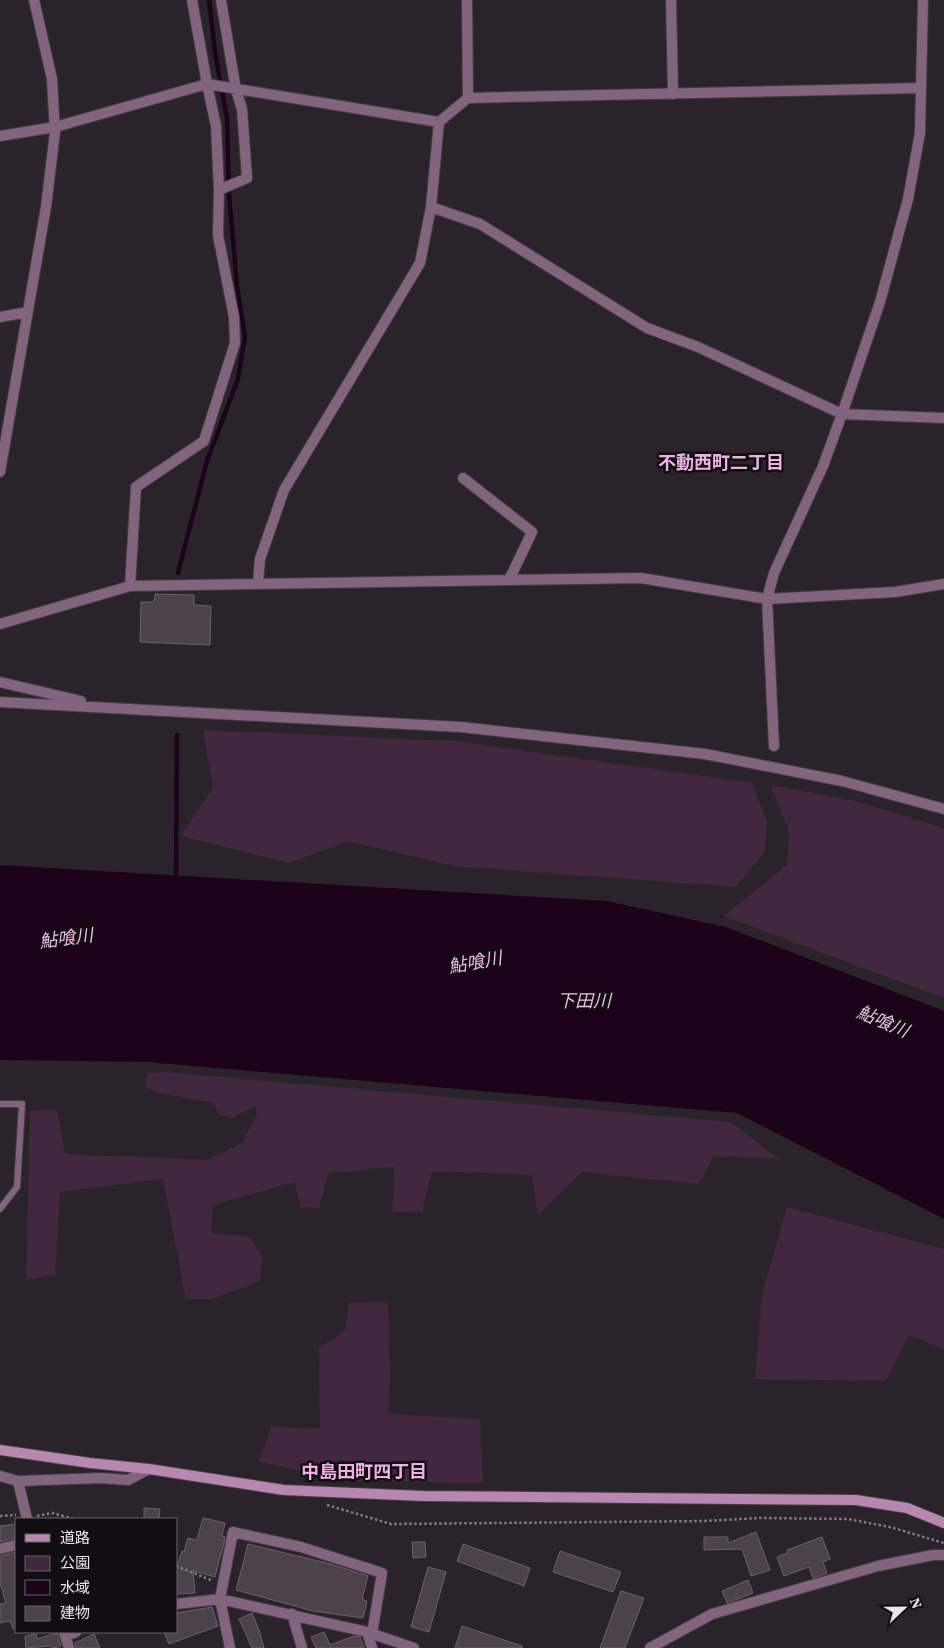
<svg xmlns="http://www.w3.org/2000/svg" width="944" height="1648" font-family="'Source Serif 4','Noto Sans JP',serif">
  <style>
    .green { fill: #41283e }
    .water { fill: #1c031a }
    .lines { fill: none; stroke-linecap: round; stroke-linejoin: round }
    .stream { stroke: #1c031a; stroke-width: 4.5 }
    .building { fill: #4c424a; stroke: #6b6169 }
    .lane-casing { stroke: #463e45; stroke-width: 8 }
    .street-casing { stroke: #463e45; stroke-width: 12 }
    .secondary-casing { stroke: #463e45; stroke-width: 12 }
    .path { stroke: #837c82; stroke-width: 2.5; stroke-dasharray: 2.5 2.5; stroke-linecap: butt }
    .lane { stroke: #82647e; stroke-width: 6 }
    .street { stroke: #82647e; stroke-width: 10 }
    .secondary { stroke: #b787b0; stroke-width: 10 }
    .labels { text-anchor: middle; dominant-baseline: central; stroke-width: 5; stroke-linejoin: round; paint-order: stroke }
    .neighbourhood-label { font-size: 18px; font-weight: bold; fill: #edafe5; stroke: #110e11 }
    .water-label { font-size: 18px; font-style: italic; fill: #f0b8e9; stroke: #110e11 }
  </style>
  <rect width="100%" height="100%" fill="#2b232a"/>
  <path class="green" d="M203,730L455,741L752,783L767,822L765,851L736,887L454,866L348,841L289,863L181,836L213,787Z
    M771,785L855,801L944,828V998L724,916L787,865L789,832Z
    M166,1072L731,1122L779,1159L714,1156L699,1184L582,1172L538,1215L532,1175L432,1171L422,1212L393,1211L394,1167L329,1173L319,1208L300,1207L295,1182L213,1205L211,1233L250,1237L262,1257L260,1281L212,1299H186L163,1179L60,1192L55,1275L26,1280L30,1111L57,1110L65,1154L207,1160L242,1143L257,1115L255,1106L232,1118L219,1115L214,1103L159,1093L146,1087L147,1073Z
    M787,1207L944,1249V1350L909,1335L886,1381L755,1379L762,1295Z
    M388,1302L390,1378L388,1414L480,1419L483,1483L340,1481L258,1461L272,1426L320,1429L319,1348L345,1331L349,1303Z"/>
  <path class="water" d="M0,865L607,901L726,927L944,1011V1219L737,1113L147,1062L0,1060Z"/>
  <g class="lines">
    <path class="stream" d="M178,573L207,461L238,379L245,337L237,286L229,194L227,118L215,52L209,0
      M176,881L177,735"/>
  </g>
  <path class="building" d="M155,594L194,595V605L211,606L210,645L140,642L141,602H154Z
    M144,1508L160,1509L159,1519H144Z
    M203,1518L225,1523L222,1536L225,1537V1539L215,1577L193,1571L195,1593L176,1594V1569L182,1551L184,1552L188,1538L197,1540Z
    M16,1524V1538L0,1542V1526Z
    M756,1532L770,1570L751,1576L742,1549L704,1550V1537H728V1543Z
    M822,1537L830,1559L823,1562L827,1573L813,1578L809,1567L784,1576L777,1557L788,1553L787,1550Z
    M412,1542H425L426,1557L413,1558Z
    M248,1544L331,1564L368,1576L362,1599L367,1601L363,1618L313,1611L236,1590Z
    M463,1544L530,1568L524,1586L457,1561Z
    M560,1551L621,1572L613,1592L553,1572Z
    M16,1552V1629H13L10,1621L0,1623V1604L6,1603L0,1583V1556Z
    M428,1567L446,1572L429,1632L411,1627Z
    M748,1580L753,1593L727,1603L722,1591Z
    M621,1591L644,1598L625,1648H600Z
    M212,1607L218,1626L169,1644L164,1632H176V1613Z
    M252,1613L259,1630L264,1648H252L239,1619Z
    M462,1626L522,1646V1648H455Z
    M324,1632L330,1645L354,1636L360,1637L364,1648H316L311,1637Z
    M57,1633L61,1646L54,1648L50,1646L26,1648L25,1636L36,1634L37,1639Z
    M94,1634L100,1648H76L75,1643Z"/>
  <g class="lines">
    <defs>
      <path id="lane" d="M0,1104H22L17,1187L0,1209"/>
      <path id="street" d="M192,0L207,84L439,122L468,98L921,88
        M467,0L468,98
        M671,0L673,94
        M0,136L55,127L207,84L216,126L219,190
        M431,207L480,224L647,328L698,347L842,414L944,418
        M0,317L27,312
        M0,472L46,207L55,132L52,79L34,0
        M463,478L532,532L510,578
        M258,583L260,559L284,490L420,263L431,207L439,122
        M130,586L136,487L204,441L235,343L234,317L218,235L219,190L247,178L242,109L236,90L221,0
        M0,624L130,586L641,578L767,599L895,592L944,584
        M0,682L81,701
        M0,702L461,727L705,754L842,781L944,809
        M774,746L767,599L774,573L823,466L842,414L880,302L908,199L920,133L923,0
        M0,1476L18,1481
        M27,1519L18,1481L101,1478L128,1480L149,1469
        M0,1549L16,1545
        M176,1604L220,1599L367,1632L414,1648
        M292,1614L302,1648
        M64,1632L69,1648
        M367,1632L372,1648
        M65,1636L76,1632
        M230,1648L220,1599L233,1532L301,1547L382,1573L372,1634
        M650,1648L712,1614L878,1566L933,1555H944"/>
      <path id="secondary" d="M0,1450L90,1463L149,1469L284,1490L423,1496L856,1500L907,1508L944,1523"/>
    </defs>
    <use href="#lane" class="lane-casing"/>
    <use href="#street" class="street-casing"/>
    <use href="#secondary" class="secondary-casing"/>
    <path class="path" d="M327,1505L391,1524L704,1521L760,1518L848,1519L890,1527L944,1543
      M0,1516L16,1515
      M37,1516L52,1513L74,1519
      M176,1566L213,1581"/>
    <use href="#lane" class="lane"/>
    <use href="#street" class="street"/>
    <use href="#secondary" class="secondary"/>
  </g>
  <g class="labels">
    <g class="neighbourhood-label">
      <text x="721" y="462">不動西町二丁目</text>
      <text x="364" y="1471">中島田町四丁目</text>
    </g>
    <g class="water-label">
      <text transform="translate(66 938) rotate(-7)">鮎喰川</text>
      <text transform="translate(475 962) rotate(-10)">鮎喰川</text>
      <text x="584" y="1000">下田川</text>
      <text transform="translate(883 1021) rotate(23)">鮎喰川</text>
    </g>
  </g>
  <rect x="15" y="1518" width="162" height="115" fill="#110e11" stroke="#686468"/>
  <rect x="25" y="1534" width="25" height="8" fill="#b787b0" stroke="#686468"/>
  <text x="60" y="1543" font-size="15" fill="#ebe5ea">道路</text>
  <rect x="25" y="1556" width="25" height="15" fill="#41283e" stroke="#686468"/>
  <text x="60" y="1568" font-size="15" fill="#ebe5ea">公園</text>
  <rect x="25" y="1580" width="25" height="15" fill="#1c031a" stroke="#686468"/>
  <text x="60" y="1593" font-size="15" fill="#ebe5ea">水域</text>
  <rect x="25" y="1606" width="25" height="15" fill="#4c424a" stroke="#686468"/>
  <text x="60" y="1618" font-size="15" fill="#ebe5ea">建物</text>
  <g transform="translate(904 1608) rotate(68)" stroke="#110e11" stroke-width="4" paint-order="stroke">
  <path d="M0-4L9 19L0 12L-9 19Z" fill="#ebe5ea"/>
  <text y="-8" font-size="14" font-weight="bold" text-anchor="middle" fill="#ebe5ea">N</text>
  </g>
</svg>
